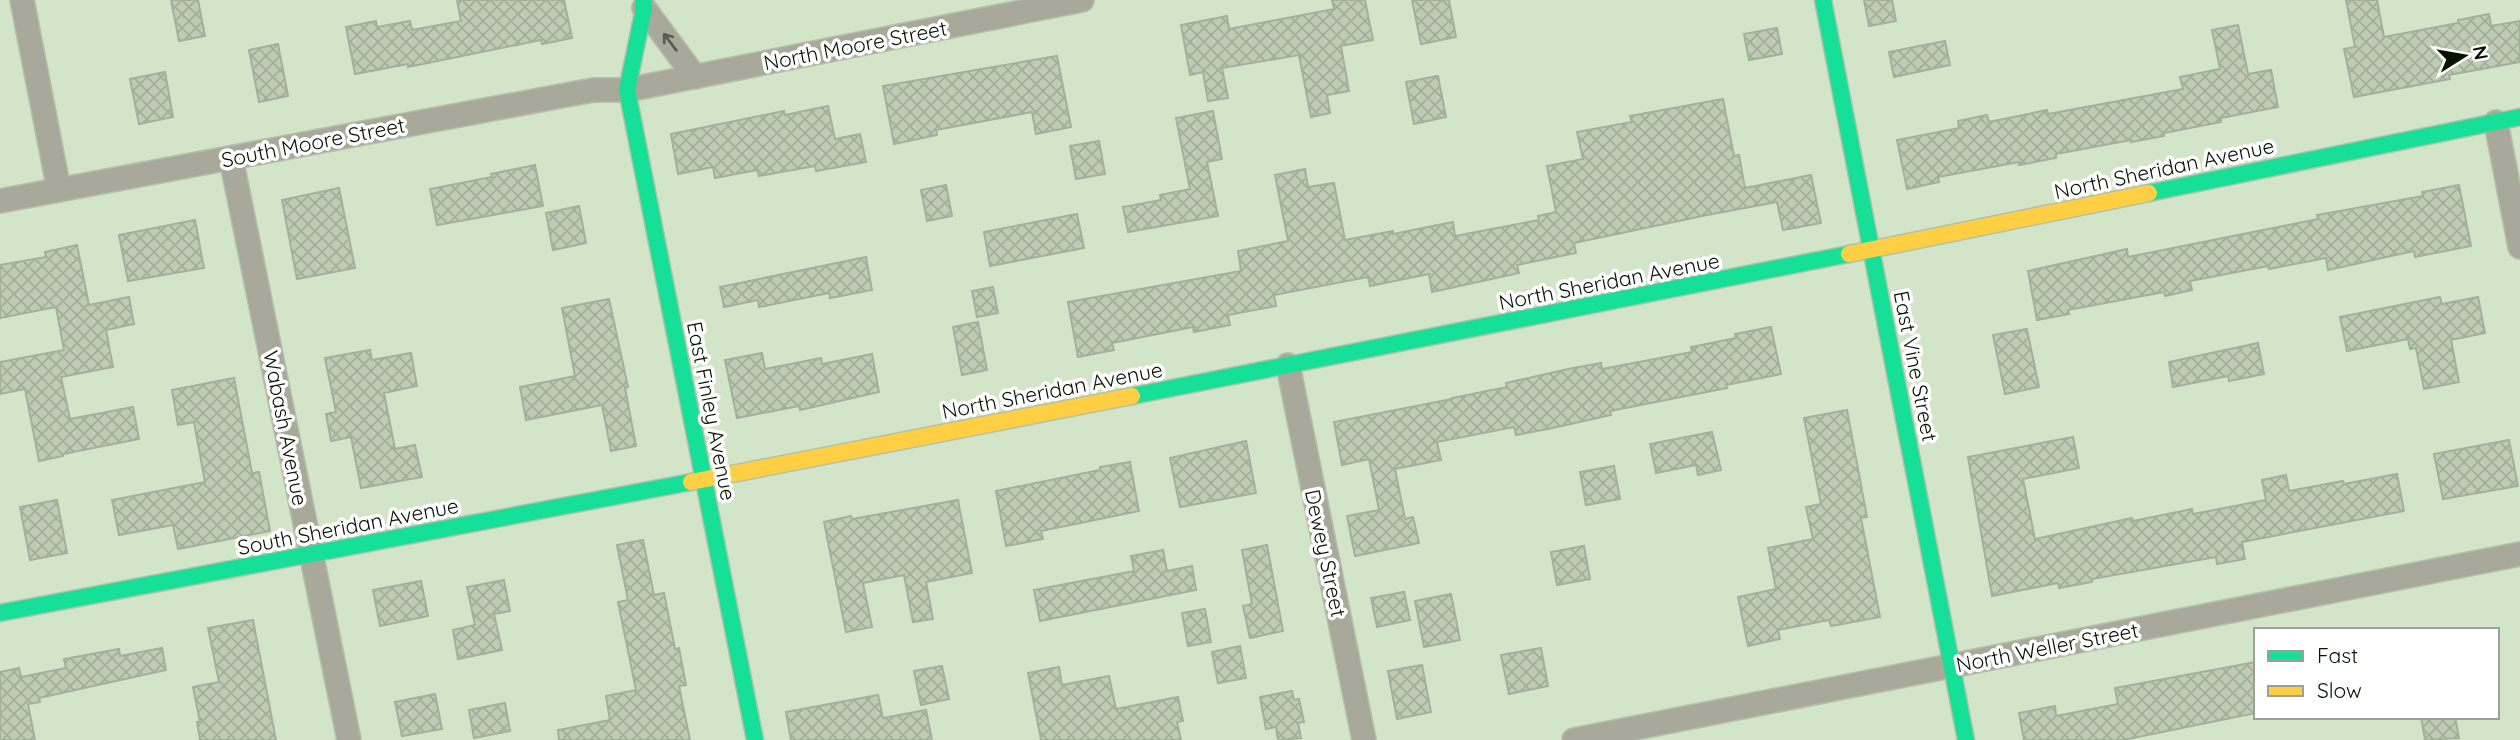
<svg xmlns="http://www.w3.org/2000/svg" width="2520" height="740" font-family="Quicksand,sans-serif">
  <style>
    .building { fill: url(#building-cross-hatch); stroke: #a3b09a; stroke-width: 2 }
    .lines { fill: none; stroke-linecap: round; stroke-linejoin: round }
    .street-casing { stroke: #b3c1ab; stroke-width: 26 }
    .fast-casing { stroke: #b3c1ab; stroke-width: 19 }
    .slow-casing { stroke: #b3c1ab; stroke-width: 19 }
    .street { stroke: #a8a99b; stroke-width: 23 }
    .fast { stroke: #16e098; stroke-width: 16 }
    .slow { stroke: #ffcf43; stroke-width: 16 }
    .oneway { stroke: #585e4e }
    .labels { text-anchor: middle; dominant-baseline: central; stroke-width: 7; stroke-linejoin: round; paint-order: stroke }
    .street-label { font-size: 21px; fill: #071202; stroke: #fff }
  </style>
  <defs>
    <pattern id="building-cross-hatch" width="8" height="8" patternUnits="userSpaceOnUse" patternTransform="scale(1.75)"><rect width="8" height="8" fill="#beccb5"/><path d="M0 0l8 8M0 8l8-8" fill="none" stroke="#a2ae9a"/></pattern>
  </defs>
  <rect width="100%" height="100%" fill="#d3e5c8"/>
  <path class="building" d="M171,0H198L205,36L179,41Z
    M457,0H564L572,38L542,44L541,40L408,67V64L355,74L346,27L376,21L377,27L410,21L412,30L461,21Z
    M1332,0H1365L1373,40L1341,46L1349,91L1327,95L1330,113L1311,117L1299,55L1222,68L1228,98L1208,101L1203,72L1190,75L1181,25L1227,16L1229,29L1334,9Z
    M1412,0H1449L1456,37L1421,44Z
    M1864,0H1892L1896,21L1869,26Z
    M2346,0H2377L2384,37L2458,23V20L2489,14L2491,26L2520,21V62L2449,75L2450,79L2354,97L2344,49L2355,47Z
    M2238,25L2248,74L2271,70L2278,107L2221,118V122L2164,133V136L2131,142V140L2056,154V158L2019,165V162L1938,177L1939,182L1907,189L1897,140L1959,128L1958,121L1987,115L1989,122L2047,110L2048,114L2183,89L2180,77L2220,69L2212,30Z
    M1777,28L1782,54L1749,60L1744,34Z
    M1945,41L1950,65L1894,77L1889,52Z
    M278,44L288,96L259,102L249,50Z
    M1057,56L1071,127L1036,134L1032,112L936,130L937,135L894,144L883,86Z
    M165,72L173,117L139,124L130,79Z
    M1438,76L1446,117L1414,124L1406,82Z
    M1723,99L1734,156L1739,155L1745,188L1811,175L1821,223L1783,230L1777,202L1707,215L1574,243L1576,253L1517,265L1519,273L1432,292L1429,274L1370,286L1368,277L1274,295L1276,306L1228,315L1230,325L1194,332L1193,327L1112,343L1114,350L1078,357L1068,302L1241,271L1238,251L1288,241L1275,175L1305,169L1308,187L1334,183L1345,240L1393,231V234L1453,222L1455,236L1539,220L1538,216L1556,212L1547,166L1583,159L1577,132L1632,122L1630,116Z
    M828,106L835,139L860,134L866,162L816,171L815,166L759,176L757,170L715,178L713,167L678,174L671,134L784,111L785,115Z
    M1213,111L1222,159L1207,162L1218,216L1128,232L1123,207L1161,200L1160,195L1190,189L1176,118Z
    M1099,141L1105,174L1076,179L1070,146Z
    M535,165L543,206L437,225L430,189L492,177L491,174Z
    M946,185L952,216L927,221L921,190Z
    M2459,185L2471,246L2415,257L2414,251L2328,270L2326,258L2269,269L2268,266L2190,281L2192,290L2165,296L2164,292L2068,310L2069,314L2037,320L2028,271L2127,249L2128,257L2318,219L2317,215L2423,196L2422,192Z
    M339,188L355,268L297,279L282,200Z
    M579,206L586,243L553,250L546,213Z
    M1077,214L1084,248L990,266L984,232Z
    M195,220L204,268L128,281L119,235Z
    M77,245L89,305L129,297L134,324L106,330L113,367L61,377L70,419L133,407L139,439L63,454V456L39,461L25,389L0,394V362L64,350L56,307L0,318V265L46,257L45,252Z
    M866,257L872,290L830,298L829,293L759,307L758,300L724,307L720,287Z
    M993,287L998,313L977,317L972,291Z
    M2440,297L2442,304L2478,297L2485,333L2451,340L2459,382L2424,389L2416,348L2410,349L2408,339L2347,351L2340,317Z
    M609,299L628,387L625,388L636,446L611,451L602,405L526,420L520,387L575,376L562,308Z
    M978,322L987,370L962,375L953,327Z
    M1771,327L1781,374L1726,385L1727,388L1610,411L1611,415L1548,429L1516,435L1514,427L1437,442L1441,460L1395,469L1405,519L1413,517L1419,543L1355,556L1347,516L1379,510L1369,459L1342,465L1334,422L1452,399V398L1507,387L1506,383L1568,369L1601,363L1602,369L1692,352L1691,347L1736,338L1735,334Z
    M2027,329L2039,387L2005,394L1993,335Z
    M2258,343L2264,374L2229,381L2228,376L2173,387L2169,362Z
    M370,350L372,360L411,353L417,386L384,393L395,449L415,445L422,477L361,488L351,437L331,441L326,414L336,412L325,358Z
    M762,353L765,369L821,358L822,364L872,354L879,392L800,410L799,406L737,418L725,360Z
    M234,378L252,473L259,472L270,531L178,549L173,525L119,535L112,500L205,482L194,422L178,425L172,390Z
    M1847,410L1867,517L1861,518L1880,617L1831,626L1829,620L1778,630L1780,639L1748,646L1738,597L1776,589L1768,548L1813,539L1806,507L1821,504L1804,418Z
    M1712,432L1721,470L1698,475L1696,465L1656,473L1650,444Z
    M2073,437L2079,468L2023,479L2035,539L2132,518L2133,521L2192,509L2193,514L2266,500L2262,480L2286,475L2289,491L2343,481L2344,484L2397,474L2404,511L2242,542L2245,559L2217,564L2216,557L2092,579V582L2059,588L2058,583L1992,596L1968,457Z
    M2509,440L2518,486L2443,499L2434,454Z
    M1246,441L1256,493L1180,507L1170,458Z
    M1130,462L1139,511L1041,531L1043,539L1006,546L996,491L1100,470V467Z
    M1614,466L1620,499L1586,505L1580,472Z
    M57,500L67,553L30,560L20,507Z
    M958,500L972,573L926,582L933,619L913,622L904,575L863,583L872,627L846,632L824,522L851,516L852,519Z
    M643,540L654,595L664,593L675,649L679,648L686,685L679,686L690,740H559L558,730L610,720L606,696L636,690L618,602L628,600L617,545Z
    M1267,545L1283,631L1250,638L1243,606L1252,604L1242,550Z
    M1584,546L1590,579L1557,585L1551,552Z
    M1163,550L1167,571L1192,566L1196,590L1040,621L1034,590L1134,571L1131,556Z
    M504,580L510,611L494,614L502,650L458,659L453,630L475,625L467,587Z
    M421,581L428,616L380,626L373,590Z
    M1404,592L1410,620L1377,627L1371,598Z
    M1451,594L1460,640L1424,647L1415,601Z
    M1205,609L1211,642L1188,646L1182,613Z
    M253,620L276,740H200L197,722H200L193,687L219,682L208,628Z
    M1240,646L1246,678L1218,683L1212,652Z
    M162,648L166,670L39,698L40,702L28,704L35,740H0V672L19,668L21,677L66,668L64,659L119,649L120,656Z
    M1541,648L1548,686L1509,694L1501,655Z
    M2256,662V713L2123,740H2024L2019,713L2055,706L2056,716L2118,704L2115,688Z
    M1422,665L1431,712L1397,719L1388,671Z
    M942,666L949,699L921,705L914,671Z
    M1059,667L1062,685L1109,676L1116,709L1178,697L1183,721L1177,722L1181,740H1041L1028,673Z
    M1292,691L1294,700L1299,699L1304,722L1298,723L1301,738L1278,740L1276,727L1266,729L1260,697Z
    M435,694L442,729L402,736L395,702Z
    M878,695L883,718L926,710L932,740H791L786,712Z
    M505,703L510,731L474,738L469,710Z
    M2421,717H2455L2459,738L2425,740Z"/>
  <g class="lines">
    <defs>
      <path id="street" d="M22,0L59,190
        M644,8L695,77
        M2496,122L2520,247
        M231,158L349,740
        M0,201L593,90H627L1082,0
        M1288,365L1364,740
        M1574,740L2520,554"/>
      <path id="fast" d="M643,0L644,8L627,90L755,740
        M1823,0L1966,740
        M2149,193L2520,117
        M1132,396L1849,254
        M0,613L691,482"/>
      <path id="slow" d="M1849,254L2149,193
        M691,482L1132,396"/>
    </defs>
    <use href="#street" class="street-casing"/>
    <use href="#fast" class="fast-casing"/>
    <use href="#slow" class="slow-casing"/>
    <use href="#street" class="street"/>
    <use href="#fast" class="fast"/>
    <use href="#slow" class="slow"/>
  </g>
  <defs><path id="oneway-shaft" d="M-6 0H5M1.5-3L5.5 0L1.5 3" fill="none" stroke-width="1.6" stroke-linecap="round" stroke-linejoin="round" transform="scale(1.75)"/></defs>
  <use class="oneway" href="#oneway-shaft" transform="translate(670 42) rotate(-127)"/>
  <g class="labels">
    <g class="street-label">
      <text transform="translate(855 45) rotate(-11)">North Moore Street</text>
      <text transform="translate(313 142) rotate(-11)">South Moore Street</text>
      <text transform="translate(2164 168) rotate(-12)">North Sheridan Avenue</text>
      <text transform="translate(1609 281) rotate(-11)">North Sheridan Avenue</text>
      <text transform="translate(1916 366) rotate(79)">East Vine Street</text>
      <text transform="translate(1052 390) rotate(-11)">North Sheridan Avenue</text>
      <text transform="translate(712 411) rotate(79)">East Finley Avenue</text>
      <text transform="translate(286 428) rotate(79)">Wabash Avenue</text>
      <text transform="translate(348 526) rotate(-11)">South Sheridan Avenue</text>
      <text transform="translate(1326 553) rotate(78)">Dewey Street</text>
      <text transform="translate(2047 647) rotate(-11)">North Weller Street</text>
    </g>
  </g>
  <rect x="2254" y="628" width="245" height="91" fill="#ffffff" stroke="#9ca09a" stroke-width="2"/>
  <rect x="2268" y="651" width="35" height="10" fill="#16e098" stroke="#9ca09a" stroke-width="2"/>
  <text x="2317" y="663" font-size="21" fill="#071202">Fast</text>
  <rect x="2268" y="686" width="35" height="10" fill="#ffcf43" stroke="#9ca09a" stroke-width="2"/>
  <text x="2317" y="698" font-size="21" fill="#071202">Slow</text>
  <g transform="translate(2464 56) rotate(79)" stroke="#ffffff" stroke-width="5" paint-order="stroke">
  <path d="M0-5L12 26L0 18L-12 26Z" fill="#071202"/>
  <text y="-10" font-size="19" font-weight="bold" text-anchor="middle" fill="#071202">N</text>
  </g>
</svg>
